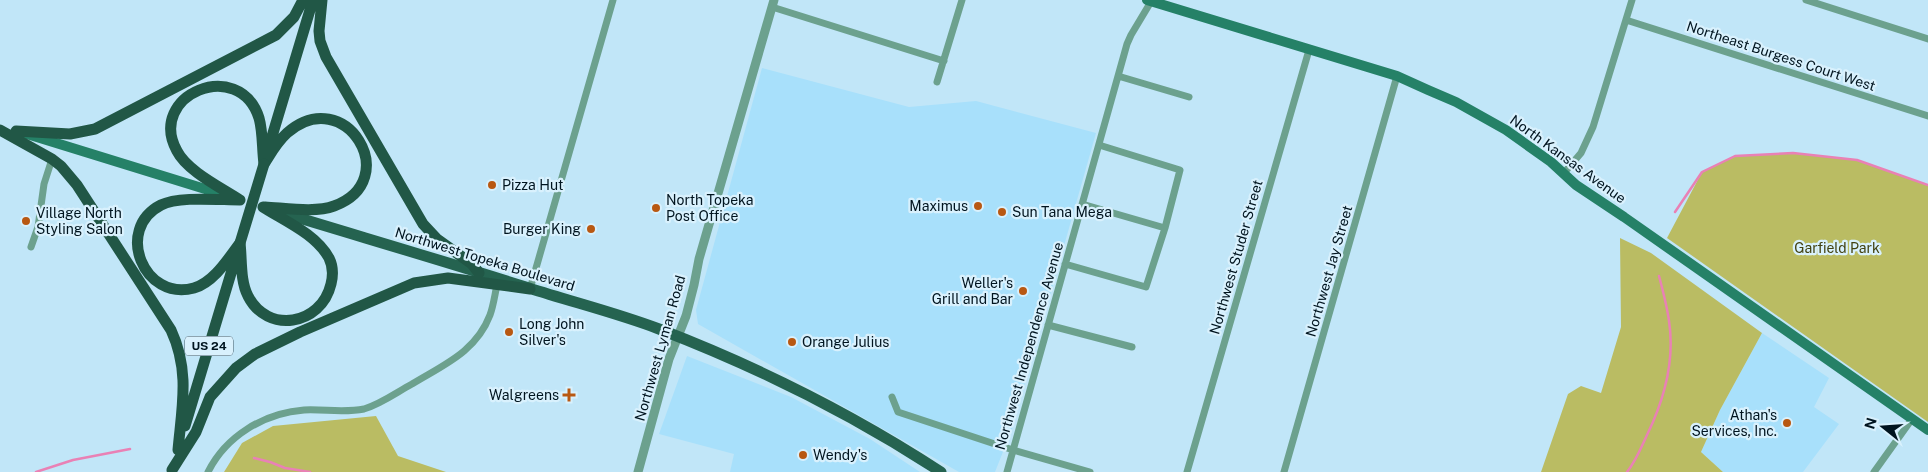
<svg xmlns="http://www.w3.org/2000/svg" width="1928" height="472" font-family="'Public Sans',sans-serif">
  <style>
    .built { fill: #a8e0fb }
    .green { fill: #babc63 }
    .lines { fill: none; stroke-linecap: round; stroke-linejoin: round }
    .stream { stroke: #e981b5; stroke-width: 2.5 }
    .minor { stroke: #6ca18e; stroke-width: 7 }
    .tertiary { stroke: #6ca18e; stroke-width: 9 }
    .secondary { stroke: #258167; stroke-width: 10 }
    .primary { stroke: #256350; stroke-width: 11 }
    .trunk { stroke: #215746; stroke-width: 11 }
    .trunk-bridge { stroke: #215746; stroke-width: 11 }
    .poi-dot { fill: #b85812; stroke: #d9f1fd; stroke-width: 2 }
    .labels { text-anchor: middle; dominant-baseline: central; stroke-width: 4.5; stroke-linejoin: round; paint-order: stroke }
    .shield { fill: #d9f1fd; stroke: #415662; stroke-width: 1 }
    .shield-label { font-size: 12px; font-weight: bold; fill: #00141f }
    .street-label { font-size: 14px; fill: #00141f; stroke: #d9f1fd }
    .poi-label { font-size: 14px; fill: #00141f; stroke: #d9f1fd; text-anchor: start }
    .park-label { font-size: 14px; fill: #424211; stroke: #d9f1fd }
  </style>
  <rect width="100%" height="100%" fill="#c1e6f8"/>
  <path class="built" d="M762,68L909,107L976,101L1096,133L1012,429L995,472H959L698,324L696,310Z
    M1762,333L1829,378L1814,407L1839,424L1803,472H1723L1701,452L1720,410Z
    M687,356L791,397L870,439L920,472H730L734,454L659,434Z"/>
  <path class="green" d="M1793,153L1857,160L1928,185V422L1667,238L1702,172L1735,156Z
    M1620,238L1651,253L1762,333L1720,410L1701,452L1723,472H1541L1568,394L1581,386L1601,393L1621,327Z
    M376,416L398,456L446,472H224L242,443L273,426Z"/>
  <g class="lines">
    <path class="stream" d="M1675,212L1702,172L1735,156L1793,153L1857,160L1928,185
      M254,458L270,462L285,468L310,472
      M36,472L73,460L130,449
      M1627,472C1636,461 1641,448 1647,435C1664,400 1675,360 1669,321C1667,306 1663,291 1659,276"/>
    <path class="minor" d="M1806,0L1928,39
      M772,7L944,61
      M1626,20L1928,116
      M1118,76L1189,97
      M937,82L962,0
      M1564,173L1581,153L1593,127L1632,0
      M1082,204L1165,228
      M31,247L38,227L44,184L52,159
      M1065,264L1146,287L1165,228L1180,170L1099,145
      M530,289L613,0
      M1048,325L1132,347
      M892,397L898,412L1013,450L1090,472
      M208,472C226,436 264,413 304,410C324,409 344,413 364,409C381,404 397,392 412,384C443,365 476,352 490,315C494,304 495,292 498,281
      M1007,472L1127,44L1131,35L1152,0
      M1187,472L1309,50
      M1284,472L1397,76
      M1874,472L1912,419"/>
    <path class="tertiary" d="M638,472L669,359L686,316L694,285L699,259L774,0"/>
    <path class="secondary" d="M1147,0L1397,76L1428,90L1456,102L1506,130L1551,162L1576,185L1624,217L1928,430
      M27,134L231,197"/>
    <path class="primary" d="M273,210C358,236 444,261 529,288C572,302 617,313 659,329C758,367 852,414 941,472"/>
    <path class="trunk" d="M322,0L319,31L320,41L326,57L423,224L437,239L472,264L479,273
      M0,130L52,159L61,166L77,185L171,330C190,371 182,406 178,450
      M16,131L70,134L95,129L276,35L294,17L303,0
      M267,153L313,0
      M264,164C271,153 277,142 287,133C345,82 405,180 334,206C316,213 285,208 265,207
      M240,200C222,188 187,171 177,151C146,95 239,56 259,118C263,132 262,149 264,164
      M240,243C228,259 214,282 194,288C144,302 114,229 161,205C178,196 219,200 240,200
      M240,243C242,259 240,281 248,296C267,334 321,326 331,284C333,276 333,266 329,258C316,234 285,221 263,207
      M185,426L238,250
      M172,470L196,432L210,397L236,368L255,354L300,332L414,283L448,278L530,289"/>
    <path class="trunk-bridge" d="M240,243L264,164"/>
  </g>
  <g class="poi-dot">
    <circle cx="492" cy="185" r="5"/>
    <circle cx="978" cy="206" r="5"/>
    <circle cx="656" cy="208" r="5"/>
    <circle cx="1002" cy="212" r="5"/>
    <circle cx="26" cy="221" r="5"/>
    <circle cx="591" cy="229" r="5"/>
    <circle cx="1023" cy="291" r="5"/>
    <circle cx="509" cy="332" r="5"/>
    <circle cx="792" cy="342" r="5"/>
    <path d="M566.5 387.5h5v5h5v5h-5v5h-5v-5h-5v-5h5z"/>
    <circle cx="1787" cy="423" r="5"/>
    <circle cx="803" cy="455" r="5"/>
  </g>
  <g class="labels">
    <rect class="shield" x="185" y="336.5" width="48" height="19" rx="4"/>
    <g class="shield-label">
      <text x="209" y="346">US 24</text>
    </g>
    <g class="street-label">
      <text transform="translate(1781 56) rotate(18)">Northeast Burgess Court West</text>
      <text transform="translate(1568 159) rotate(36)">North Kansas Avenue</text>
      <text transform="translate(1236 257) rotate(-74)">Northwest Studer Street</text>
      <text transform="translate(485 259) rotate(17)">Northwest Topeka Boulevard</text>
      <text transform="translate(1329 271) rotate(-74)">Northwest Jay Street</text>
      <text transform="translate(1029 346) rotate(-74)">Northwest Independence Avenue</text>
      <text transform="translate(660 348) rotate(-74)">Northwest Lyman Road</text>
    </g>
    <g class="poi-label">
      <text x="502" y="185">Pizza Hut</text>
      <text x="666" y="200">North Topeka<tspan x="666" dy="16">Post Office</tspan></text>
      <text x="968" y="206" text-anchor="end">Maximus</text>
      <text x="1012" y="212">Sun Tana Mega</text>
      <text x="36" y="213">Village North<tspan x="36" dy="16">Styling Salon</tspan></text>
      <text x="581" y="229" text-anchor="end">Burger King</text>
      <text x="1013" y="283" text-anchor="end">Weller's<tspan x="1013" dy="16">Grill and Bar</tspan></text>
      <text x="519" y="324">Long John<tspan x="519" dy="16">Silver's</tspan></text>
      <text x="802" y="342">Orange Julius</text>
      <text x="559" y="395" text-anchor="end">Walgreens</text>
      <text x="1777" y="415" text-anchor="end">Athan's<tspan x="1777" dy="16">Services, Inc.</tspan></text>
      <text x="813" y="455">Wendy's</text>
    </g>
    <g class="park-label">
      <text x="1837" y="248">Garfield Park</text>
    </g>
  </g>
  <g transform="translate(1883 427) rotate(287)" stroke="#d9f1fd" stroke-width="4" paint-order="stroke">
  <path d="M0-4L9 19L0 12L-9 19Z" fill="#00141f"/>
  <text y="-8" font-size="14" font-weight="bold" text-anchor="middle" fill="#00141f">N</text>
  </g>
</svg>
